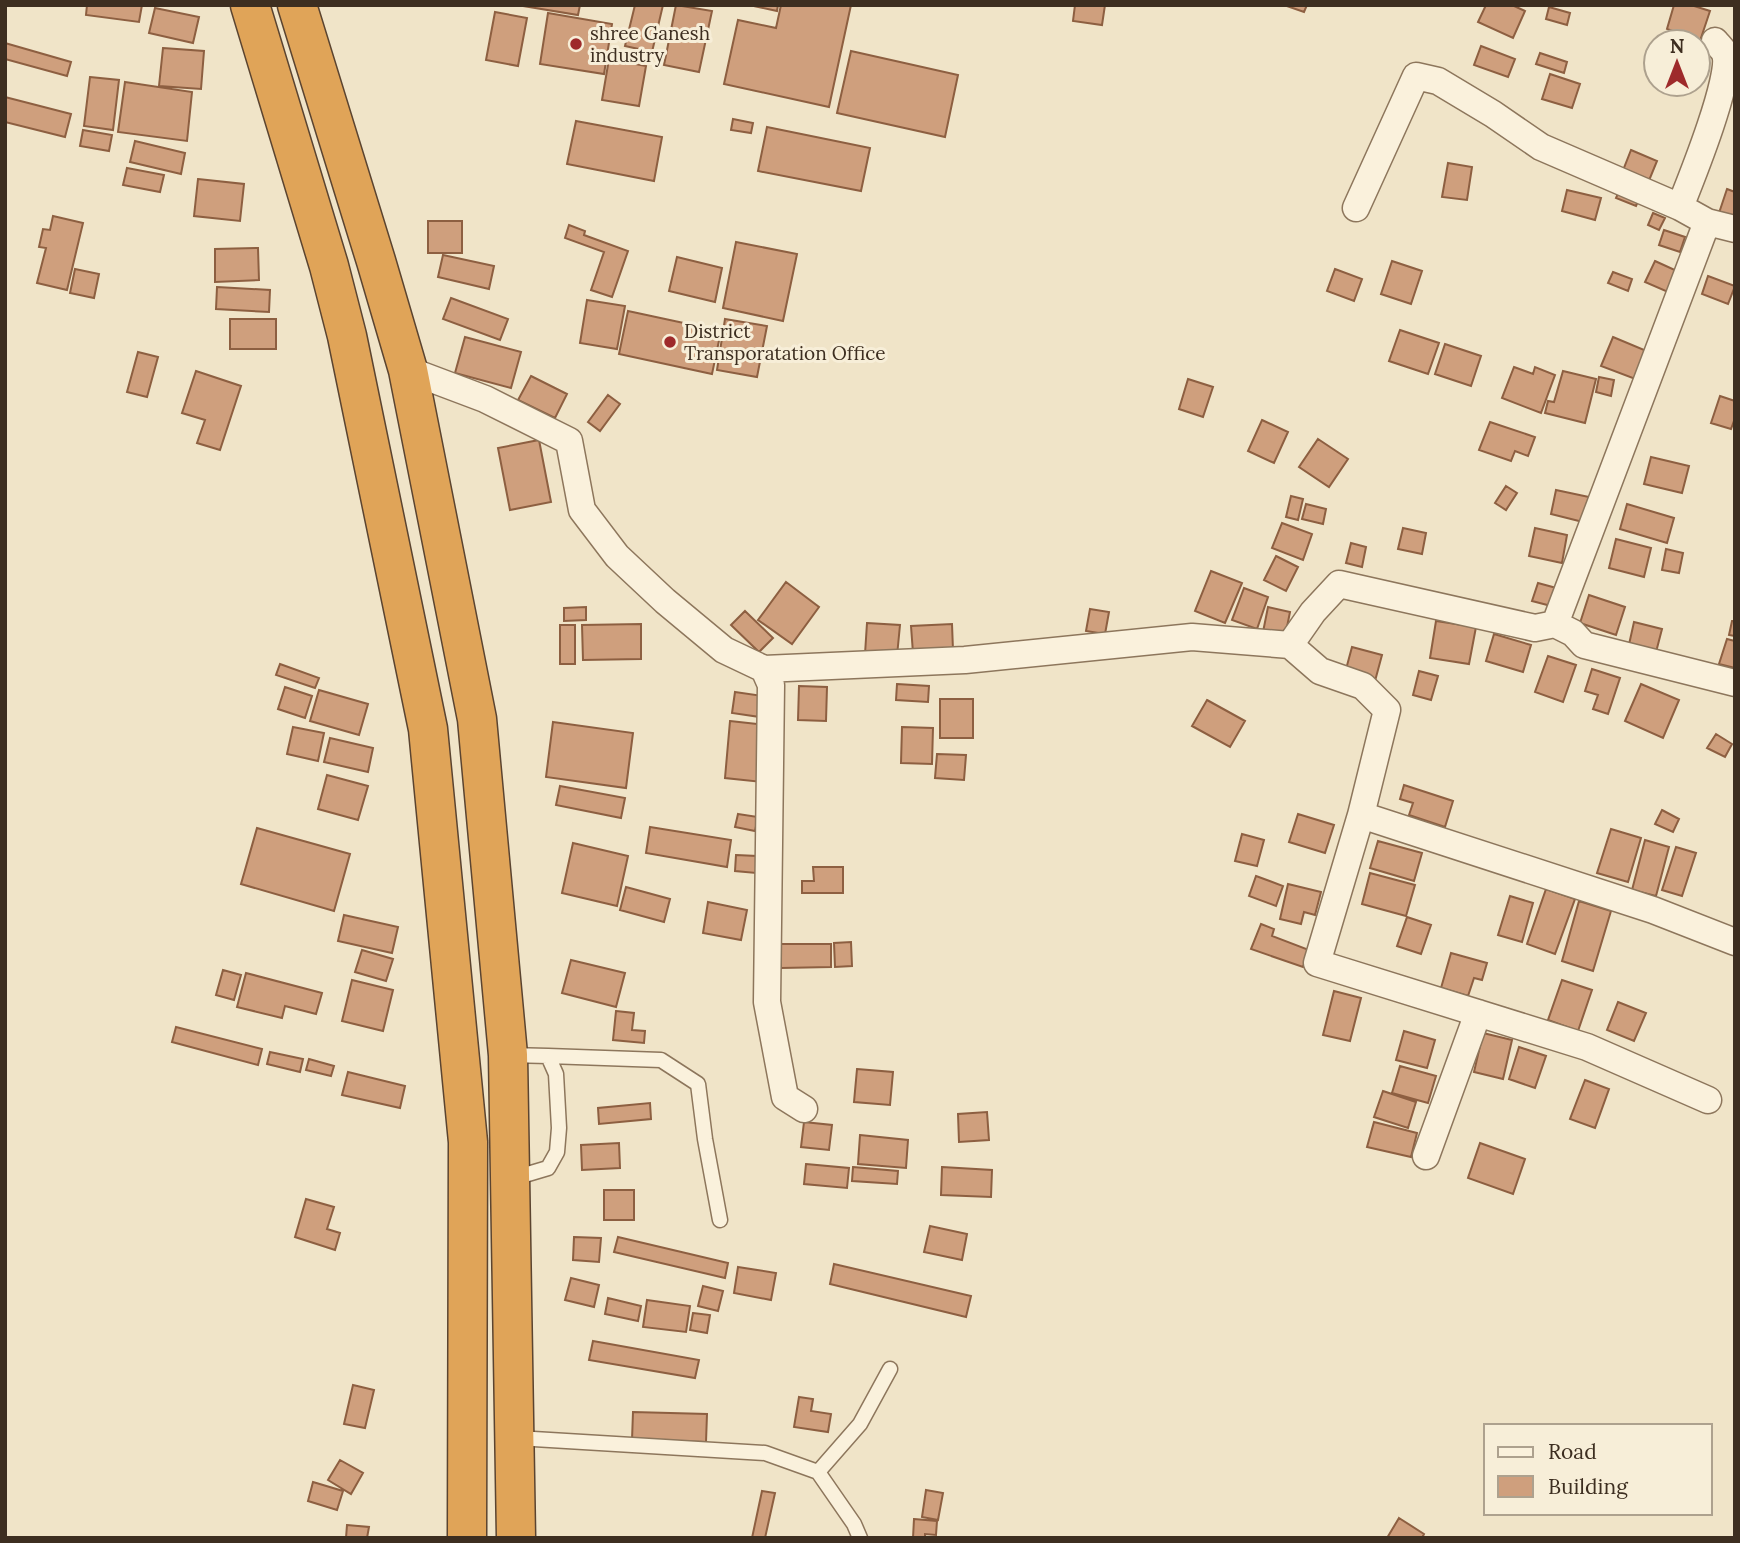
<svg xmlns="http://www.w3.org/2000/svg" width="1740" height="1543" font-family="Lora,serif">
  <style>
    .building { fill: #cf9f7d; stroke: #8d5f41; stroke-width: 2 }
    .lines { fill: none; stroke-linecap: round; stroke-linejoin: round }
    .lane-casing { stroke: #8d765c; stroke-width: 17 }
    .street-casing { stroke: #8d765c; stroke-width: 29 }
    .highway-casing { stroke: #5b4430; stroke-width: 41 }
    .lane { stroke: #faf1dc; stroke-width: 14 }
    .street { stroke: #faf1dc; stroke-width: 26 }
    .highway { stroke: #e0a458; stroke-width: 38 }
    .poi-dot { fill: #9e2a2b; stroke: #f7eed8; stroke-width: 2.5 }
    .labels { text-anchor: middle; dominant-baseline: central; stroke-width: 6; stroke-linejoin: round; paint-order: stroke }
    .poi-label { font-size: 19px; fill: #3d2e20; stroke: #f7eed8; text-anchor: start }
  </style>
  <rect width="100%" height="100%" fill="#f0e4c8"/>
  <path class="building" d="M87,5H142L139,22L86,15Z
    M517,5H580L578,15Z
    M635,5H663L652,52L625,46Z
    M676,5L712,11L699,72L664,65Z
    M749,5H778L777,11Z
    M781,5H851L829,107L724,84L738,20L776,28Z
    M1075,5H1105L1102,25L1073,21Z
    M1284,5H1307L1304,12Z
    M1486,5H1512L1525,11L1513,38L1478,22Z
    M1674,5H1691L1710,11L1700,41L1667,29Z
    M1549,7L1570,13L1567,25L1546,19Z
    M155,8L199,17L193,43L149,33Z
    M495,12L527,18L518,66L486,60Z
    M548,13L612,24L604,74L540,64Z
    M5,43L71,62L67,76L5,59Z
    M1481,46L1515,59L1508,77L1474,65Z
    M163,48L204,51L201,89L159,86Z
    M851,51L958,75L945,137L837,113Z
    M1540,53L1567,62L1564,73L1536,64Z
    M609,59L646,66L639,106L602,100Z
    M1550,74L1580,84L1572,108L1542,99Z
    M90,77L119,80L113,130L84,126Z
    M125,82L192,92L187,141L118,132Z
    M5,97L71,114L65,137L5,122Z
    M733,119L753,123L751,133L731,130Z
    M576,121L662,137L654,181L567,164Z
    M767,127L870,148L861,191L758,171Z
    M83,130L112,135L109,151L80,146Z
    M135,141L185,153L181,174L130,162Z
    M1631,150L1657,161L1648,183L1622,173Z
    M1448,163L1472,167L1467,200L1442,197Z
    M127,168L164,175L160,192L123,185Z
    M198,179L244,184L240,221L194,216Z
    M1620,189L1640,197L1636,206L1616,198Z
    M1727,189L1735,192V218L1719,213Z
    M1567,190L1601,198L1595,220L1562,211Z
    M1653,213L1665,218L1659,230L1648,225Z
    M53,216L83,223L67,290L37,283L46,248L39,247L43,229L50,230Z
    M428,221H462V253H428Z
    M569,225L585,231L584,235L628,251L612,297L591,290L604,252L565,238Z
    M1664,230L1685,237L1680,252L1659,245Z
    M736,242L797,254L783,321L723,308Z
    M258,248L259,280L215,282V249Z
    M443,255L494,266L489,289L438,277Z
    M677,257L722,268L715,302L669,291Z
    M1392,261L1422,271L1411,304L1381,294Z
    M1655,261L1677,271L1668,292L1645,282Z
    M75,269L99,274L94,298L70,293Z
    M1335,269L1362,279L1354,301L1327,291Z
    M1613,272L1632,279L1628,291L1608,283Z
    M1708,276L1735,286L1728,304L1702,294Z
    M217,287L270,290L269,312L216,309Z
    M451,298L508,319L500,340L443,319Z
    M587,300L625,306L617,349L580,343Z
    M628,311L721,331L712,374L619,354Z
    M230,319H276V349H230Z
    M725,319L767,326L757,377L717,370Z
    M1400,330L1439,343L1428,374L1389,361Z
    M465,337L521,352L511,388L455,373Z
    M1613,337L1649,352L1638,380L1601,366Z
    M1445,344L1481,356L1471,386L1435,374Z
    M138,352L158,357L147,397L127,392Z
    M1514,367L1533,374L1535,367L1555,375L1541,413L1502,398Z
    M196,371L241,386L220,450L197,443L205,420L182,413Z
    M1563,371L1596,379L1585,423L1545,413L1548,401L1554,402Z
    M531,376L567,394L555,418L518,400Z
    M1599,377L1614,380L1611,396L1596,392Z
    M1188,379L1213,387L1203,417L1179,409Z
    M608,395L620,404L600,431L588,422Z
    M1720,396L1735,401V418L1731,429L1711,423Z
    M1262,420L1288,432L1274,463L1248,451Z
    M1490,422L1535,437L1528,456L1515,451L1511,461L1479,450Z
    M1318,439L1348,459L1329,487L1299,467Z
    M539,440L551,502L510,510L498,448Z
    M1651,457L1689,466L1682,493L1644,484Z
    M1506,486L1517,493L1506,510L1495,503Z
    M1556,490L1589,497L1583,522L1551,514Z
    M1291,496L1303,499L1298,520L1286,517Z
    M1306,504L1326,509L1323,524L1302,519Z
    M1627,504L1674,518L1667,543L1620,529Z
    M1282,523L1312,534L1303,560L1272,548Z
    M1403,528L1426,533L1422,554L1398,549Z
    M1535,528L1567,535L1562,563L1529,556Z
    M1616,539L1651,548L1644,577L1609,568Z
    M1351,543L1366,547L1362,567L1346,563Z
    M1666,549L1683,553L1679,573L1662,570Z
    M1276,556L1298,567L1286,591L1264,580Z
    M1211,571L1242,583L1225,623L1195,611Z
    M786,582L819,607L792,644L758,620Z
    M1538,583L1560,589L1555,607L1532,601Z
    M1244,588L1268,597L1257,629L1232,620Z
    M1589,595L1625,607L1616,635L1580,623Z
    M586,607V620L564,621V608Z
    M1268,607L1290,612L1285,637L1263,632Z
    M1090,609L1109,612L1105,634L1086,631Z
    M745,611L773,638L759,652L731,625Z
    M1436,621L1476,627L1469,664L1430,658Z
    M1732,621H1735V636L1729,635Z
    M1634,622L1662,629L1655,656L1628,649Z
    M867,623L900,625L897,656L865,654Z
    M641,624V659L583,660L582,625Z
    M952,624L953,650L913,653L911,626Z
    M560,625H575V664H560Z
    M1494,634L1531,645L1523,672L1486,661Z
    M1727,639L1735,641V668L1719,664Z
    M1352,647L1382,655L1375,681L1345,673Z
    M1548,656L1576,665L1563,702L1535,692Z
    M280,664L319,678L315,688L276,675Z
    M1592,669L1620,678L1608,714L1593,709L1598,695L1585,691Z
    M1419,671L1438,676L1431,700L1413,695Z
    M897,684L929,686L928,702L896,700Z
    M1641,684L1679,700L1663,738L1625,721Z
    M799,686L827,687L826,721L798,720Z
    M285,687L312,696L305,718L278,709Z
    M319,690L368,704L359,735L310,721Z
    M735,692L763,696L760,717L732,713Z
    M940,699H973V738H940Z
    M1207,700L1245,721L1230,747L1192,726Z
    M730,721L767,725L762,782L725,778Z
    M553,722L633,733L626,788L546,777Z
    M293,727L324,733L318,761L287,754Z
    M902,727L933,728L932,764L901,763Z
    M1716,734L1732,744L1725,757L1707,748Z
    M330,738L373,748L368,772L324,762Z
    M937,754L966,755L964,780L935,778Z
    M327,775L368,786L358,820L318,809Z
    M1404,785L1453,801L1445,827L1409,815L1413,803L1400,799Z
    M560,786L625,798L621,818L556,805Z
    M1662,810L1679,819L1673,832L1655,824Z
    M738,814L758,817L755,831L735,827Z
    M1298,814L1334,825L1325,853L1289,842Z
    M650,827L731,840L727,867L646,853Z
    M257,828L350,854L334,911L241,884Z
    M1611,829L1641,838L1628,882L1597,873Z
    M1242,834L1264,840L1257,866L1235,861Z
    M1645,840L1669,847L1656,896L1632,890Z
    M1378,841L1422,853L1414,881L1370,868Z
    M573,843L628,856L617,906L562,893Z
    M1676,847L1696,853L1682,896L1662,890Z
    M736,855L757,856L756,873L735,871Z
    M813,867H843V893H802V881H814Z
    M1370,873L1415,885L1406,916L1362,904Z
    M1256,876L1283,886L1276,906L1249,896Z
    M1288,884L1321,892L1315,915L1304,912L1301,924L1280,919Z
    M626,887L670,899L664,922L620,910Z
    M1546,889L1575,899L1555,954L1527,944Z
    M1510,896L1533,903L1522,942L1498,935Z
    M1579,901L1611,911L1593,971L1562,961Z
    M708,902L747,910L741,940L703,933Z
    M344,915L398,927L392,953L338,941Z
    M1407,917L1431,925L1421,954L1397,946Z
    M1261,924L1274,929L1272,936L1309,950L1303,967L1251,949Z
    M851,942L852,966L835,967L834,943Z
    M781,944H831V967L781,968Z
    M362,950L393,959L386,981L355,972Z
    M1451,953L1487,963L1482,980L1474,978L1468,996L1441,988Z
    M571,960L625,973L616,1007L562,993Z
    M223,970L241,975L234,1000L216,995Z
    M246,973L322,993L316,1014L285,1006L282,1018L237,1007Z
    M352,980L393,990L383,1031L342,1021Z
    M1562,980L1592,990L1578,1031L1548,1020Z
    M1334,991L1361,998L1350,1041L1323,1035Z
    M1618,1002L1646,1013L1634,1041L1607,1030Z
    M616,1011L634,1013L632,1030L645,1031L644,1043L613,1040Z
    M176,1027L262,1049L258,1065L172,1042Z
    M1404,1031L1435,1040L1427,1068L1396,1060Z
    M1483,1033L1512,1040L1503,1079L1474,1072Z
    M1519,1047L1546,1056L1535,1088L1509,1079Z
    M270,1052L303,1059L300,1072L267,1064Z
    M309,1059L334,1066L331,1076L306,1070Z
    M1400,1066L1436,1076L1428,1103L1392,1093Z
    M857,1069L893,1072L890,1105L854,1102Z
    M348,1072L405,1086L400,1108L342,1095Z
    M1585,1080L1609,1089L1595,1128L1570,1119Z
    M1383,1091L1416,1102L1408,1128L1374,1117Z
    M650,1103L651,1119L599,1124L598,1108Z
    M987,1112L989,1140L959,1142L958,1114Z
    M804,1122L832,1125L829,1150L801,1147Z
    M1374,1122L1417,1133L1411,1157L1367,1147Z
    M860,1135L908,1140L906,1168L858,1164Z
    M619,1143L620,1168L582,1170L581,1145Z
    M1480,1143L1525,1159L1513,1194L1468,1178Z
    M806,1164L849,1168L847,1188L804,1184Z
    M853,1167L898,1171L897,1184L852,1181Z
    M942,1167L992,1170L991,1197L941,1195Z
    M604,1190H634V1220H604Z
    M306,1199L334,1207L327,1229L340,1233L335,1250L295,1237Z
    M930,1226L967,1234L962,1260L924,1252Z
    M574,1237L601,1238L599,1262L573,1260Z
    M618,1237L728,1263L725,1278L614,1252Z
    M834,1264L971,1296L966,1317L830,1284Z
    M738,1267L776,1273L771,1300L734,1293Z
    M571,1278L599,1285L594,1307L565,1300Z
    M703,1286L723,1291L718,1311L698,1306Z
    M608,1298L641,1306L638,1321L605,1314Z
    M647,1300L690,1306L686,1332L643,1327Z
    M693,1313L710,1315L707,1333L690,1330Z
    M593,1341L699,1360L695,1378L589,1360Z
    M353,1385L374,1390L365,1428L344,1424Z
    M799,1397L813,1399L811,1411L831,1414L828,1432L794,1427Z
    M633,1412L707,1414L706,1442L632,1440Z
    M340,1460L363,1473L351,1494L328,1480Z
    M313,1482L343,1491L337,1510L308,1501Z
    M926,1490L943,1493L938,1520L922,1517Z
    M762,1491L775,1493L765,1538H752Z
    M1399,1518L1424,1534L1422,1538H1387Z
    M914,1519L937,1521L936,1535L925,1534V1538H913Z
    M347,1525L369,1527L367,1538H346Z"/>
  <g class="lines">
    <defs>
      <path id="lane" d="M509,1055L548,1056L556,1074L559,1128L557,1152L548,1168L511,1179
        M548,1056L661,1060L698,1084L705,1139L720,1220
        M517,1438L765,1453L818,1472L854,1524L860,1538
        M818,1472L860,1424L890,1369"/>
      <path id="street" d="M1680,207C1690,182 1733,76 1725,54C1724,50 1718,45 1715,41
        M1356,208L1416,76L1438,81L1493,114L1541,147L1680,207L1707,222L1735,229
        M408,370L485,399L569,441L582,510L617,556L665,601L724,650L764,669L965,660L1192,637L1290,645L1313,612L1339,584L1535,628L1555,624L1573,633L1584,645L1735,683
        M1555,624L1707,222
        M1290,645L1320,671L1363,686L1387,710L1361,815L1653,910L1735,942
        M764,669L771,685L767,1002L785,1097L804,1109
        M1361,815L1317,963L1587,1047L1708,1100
        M1426,1156L1478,1013"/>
      <path id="highway" d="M250,5L329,266L347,336L428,729L468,1142L467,1538
        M297,5L376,261L408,370L477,719L508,1055L516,1538"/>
    </defs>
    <use href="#lane" class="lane-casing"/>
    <use href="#street" class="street-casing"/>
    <use href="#highway" class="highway-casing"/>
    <use href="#lane" class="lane"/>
    <use href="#street" class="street"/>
    <use href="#highway" class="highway"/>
  </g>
  <g class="poi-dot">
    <circle cx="576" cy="44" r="7"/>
    <circle cx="670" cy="342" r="7"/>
  </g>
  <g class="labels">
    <g class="poi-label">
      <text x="590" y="33">shree Ganesh<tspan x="590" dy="22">industry</tspan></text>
      <text x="684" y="331">District<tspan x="684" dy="22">Transporatation Office</tspan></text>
    </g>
  </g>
  <rect width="1740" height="1543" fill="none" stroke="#3d2e20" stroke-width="14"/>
  <rect x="1484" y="1424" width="228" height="91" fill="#f7eed8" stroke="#ada18e" stroke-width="2"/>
  <rect x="1498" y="1447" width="35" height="10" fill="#faf1dc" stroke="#ada18e" stroke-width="2"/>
  <text x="1548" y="1459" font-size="21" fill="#3d2e20">Road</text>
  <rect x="1498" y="1476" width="35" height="21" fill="#cf9f7d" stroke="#ada18e" stroke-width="2"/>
  <text x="1548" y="1494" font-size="21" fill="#3d2e20">Building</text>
  <g transform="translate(1677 63)"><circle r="33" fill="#f7eed8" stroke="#ada18e" stroke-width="2"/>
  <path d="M0-5L12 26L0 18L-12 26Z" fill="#9e2a2b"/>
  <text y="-10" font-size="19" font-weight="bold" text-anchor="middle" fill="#3d2e20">N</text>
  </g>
</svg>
